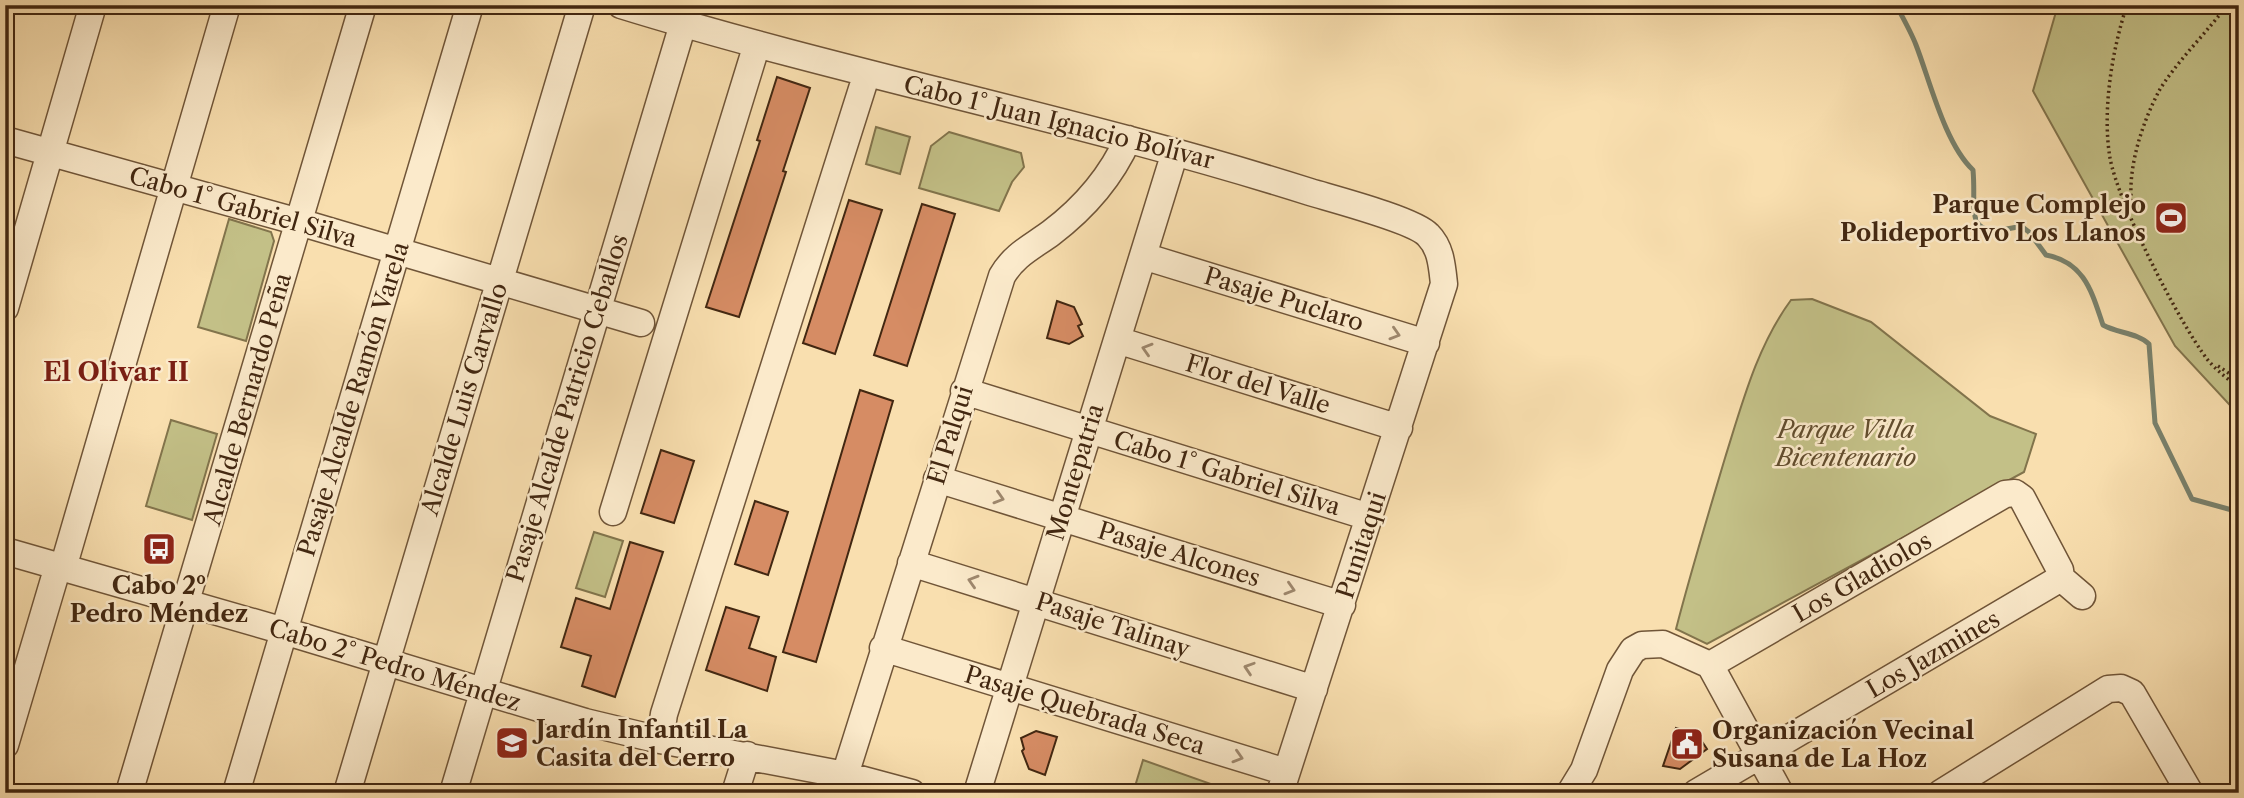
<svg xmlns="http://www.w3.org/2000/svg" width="2244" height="798" font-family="'Libre Caslon Text',serif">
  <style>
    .green { fill: #c3c087; stroke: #82744c; stroke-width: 2 }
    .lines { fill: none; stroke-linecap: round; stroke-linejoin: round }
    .stream { stroke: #79816c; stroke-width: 5 }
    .building { fill: #d68c64; stroke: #422711; stroke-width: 2 }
    .minor-casing { stroke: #705538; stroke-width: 29 }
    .path { stroke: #422711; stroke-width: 3.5; stroke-dasharray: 2 3.5; stroke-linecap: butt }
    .minor { stroke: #fbeacb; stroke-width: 26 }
    .oneway { stroke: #9e886e }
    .labels { text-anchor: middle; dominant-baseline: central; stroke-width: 5; stroke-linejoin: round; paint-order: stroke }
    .street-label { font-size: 24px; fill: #422711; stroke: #fbeacb }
    .poi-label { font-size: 24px; font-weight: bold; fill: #422711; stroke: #fbeacb; text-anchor: start }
    .park-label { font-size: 24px; font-style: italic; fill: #624d2e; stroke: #fbeacb }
    .neighbourhood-label { font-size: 26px; font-weight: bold; fill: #7a1f14; stroke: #fbeacb }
  </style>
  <rect width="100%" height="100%" fill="#f9dfaf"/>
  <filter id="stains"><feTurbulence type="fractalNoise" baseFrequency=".00286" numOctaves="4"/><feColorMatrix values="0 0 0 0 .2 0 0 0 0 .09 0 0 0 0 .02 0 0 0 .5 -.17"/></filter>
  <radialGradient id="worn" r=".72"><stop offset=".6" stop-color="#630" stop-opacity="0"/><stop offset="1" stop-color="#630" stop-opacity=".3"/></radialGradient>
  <path class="green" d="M2058,5H2239V415L2175,346L2033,91Z
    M876,127L910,137L900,174L866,164Z
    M949,132L1021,153L1024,167L1012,182L999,211L919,188L931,146Z
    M229,219L271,232L274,241L246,341L198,327Z
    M1812,299L1871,322L1990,416L2036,434L2024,472L1707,644L1676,629C1691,571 1708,515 1725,458C1742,404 1757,346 1791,300Z
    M171,420L217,434L192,520L146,506Z
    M594,532L623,541L605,597L576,588Z
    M1143,760L1228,790L1227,793H1133Z"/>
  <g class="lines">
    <path class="stream" d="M1896,5C1903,18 1911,32 1916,45C1930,81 1945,144 1973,170C1977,213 1961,241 2021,226L2029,232L2046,255C2085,262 2092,293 2103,325C2117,333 2138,333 2149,344L2155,423L2192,499L2239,512"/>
  </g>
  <path class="building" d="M777,77L810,88L783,171L786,172L739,317L706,307L760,141L757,140Z
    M849,200L882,210L835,354L803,343Z
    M922,204L955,214L907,366L874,355Z
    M1057,301L1074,307L1082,324L1078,326L1083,336L1069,344L1047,338Z
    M860,390L893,401L816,662L783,652Z
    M661,450L694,461L674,523L641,513Z
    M755,501L788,512L768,575L735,564Z
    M630,542L663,552L615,697L582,686L591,656L561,647L576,598L610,609Z
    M726,607L759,617L749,648L776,657L767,691L706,670Z
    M1676,728L1697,734L1707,749L1680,769L1663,766Z
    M1036,731L1057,737L1045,775L1029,769L1022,751L1024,749L1021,738Z"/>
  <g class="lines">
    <defs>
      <path id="minor" d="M621,5C848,75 1083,120 1310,192C1333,199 1414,220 1428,235C1441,248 1442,266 1444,284L1280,793
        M5,140L299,222L641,323
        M1143,256L1426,343
        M5,308L93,5
        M1117,340L1399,428
        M964,391L1369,517
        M937,479L1342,605
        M613,512L757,44
        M5,551L284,631L585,722L660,740L845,775L912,793
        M911,563L1314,689
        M63,568L227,5
        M883,648L1286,772
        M1710,665L2005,494L2015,493L2022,498L2060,570L2061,578L2082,596
        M1710,665L1780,793
        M660,740L664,714L867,73
        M5,745L58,566
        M845,775L1002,276C1014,255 1032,247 1051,233C1084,208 1111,177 1128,139
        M129,793L363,5
        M236,793L470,5
        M347,793L582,5
        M453,793L683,24
        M735,793L747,755
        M977,793L1175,152
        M1570,793L1584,770L1620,670L1633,650L1642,645L1663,644L1710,665
        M1696,793L2061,578
        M1941,793L2108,689L2121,688L2132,693L2190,793"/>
    </defs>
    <use href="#minor" class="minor-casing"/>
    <path class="path" d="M2127,5C2112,50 2102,111 2110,158C2118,203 2179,322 2207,359C2216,370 2228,379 2239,388
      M2133,212C2125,175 2141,125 2159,91C2173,66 2209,30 2227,5
      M2218,366L2239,380"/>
    <use href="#minor" class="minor"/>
  </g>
  <defs><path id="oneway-chevron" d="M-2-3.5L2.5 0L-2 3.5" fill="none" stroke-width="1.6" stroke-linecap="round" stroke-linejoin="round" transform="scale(1.75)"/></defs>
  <g class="oneway">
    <use href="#oneway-chevron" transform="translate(1395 334) rotate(17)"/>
    <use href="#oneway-chevron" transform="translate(1147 349) rotate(-163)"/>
    <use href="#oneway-chevron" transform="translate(999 498) rotate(17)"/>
    <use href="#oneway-chevron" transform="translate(973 581) rotate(-163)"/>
    <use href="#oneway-chevron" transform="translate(1290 589) rotate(17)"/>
    <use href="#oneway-chevron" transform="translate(1249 668) rotate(-162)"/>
    <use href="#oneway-chevron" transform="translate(1238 757) rotate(17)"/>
  </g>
  <defs>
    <symbol id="stadium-square" viewBox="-11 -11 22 22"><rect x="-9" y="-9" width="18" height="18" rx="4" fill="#8f2418" stroke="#fbeacb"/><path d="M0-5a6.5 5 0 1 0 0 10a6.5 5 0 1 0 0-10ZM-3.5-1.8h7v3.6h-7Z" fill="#fff"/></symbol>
    <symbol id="bus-square" viewBox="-11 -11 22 22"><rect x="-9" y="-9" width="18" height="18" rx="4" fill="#8f2418" stroke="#fbeacb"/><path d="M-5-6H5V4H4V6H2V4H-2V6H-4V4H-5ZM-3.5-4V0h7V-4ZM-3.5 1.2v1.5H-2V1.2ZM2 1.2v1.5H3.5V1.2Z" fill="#fff"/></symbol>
    <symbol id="school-square" viewBox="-11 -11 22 22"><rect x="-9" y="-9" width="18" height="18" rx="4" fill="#8f2418" stroke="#fbeacb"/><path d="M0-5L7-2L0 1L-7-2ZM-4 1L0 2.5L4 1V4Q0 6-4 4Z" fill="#fff"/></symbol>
    <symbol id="civic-square" viewBox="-11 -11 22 22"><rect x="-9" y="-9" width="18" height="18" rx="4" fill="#8f2418" stroke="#fbeacb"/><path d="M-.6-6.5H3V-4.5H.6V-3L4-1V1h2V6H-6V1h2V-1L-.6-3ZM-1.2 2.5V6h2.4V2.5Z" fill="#fff"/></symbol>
  </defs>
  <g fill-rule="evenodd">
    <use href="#stadium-square" x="2152" y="199" width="38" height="38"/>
    <use href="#bus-square" x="140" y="530" width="38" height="38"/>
    <use href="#school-square" x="493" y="724" width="38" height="38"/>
    <use href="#civic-square" x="1668" y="725" width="38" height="38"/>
  </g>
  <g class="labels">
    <g class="street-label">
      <text transform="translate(1059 122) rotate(14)">Cabo 1° Juan Ignacio Bolívar</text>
      <text transform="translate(243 207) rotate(16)">Cabo 1° Gabriel Silva</text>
      <text transform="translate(1284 299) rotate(17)">Pasaje Puclaro</text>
      <text transform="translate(1258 384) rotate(17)">Flor del Valle</text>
      <text transform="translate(247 399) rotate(-74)">Alcalde Bernardo Peña</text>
      <text transform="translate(353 399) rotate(-73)">Pasaje Alcalde Ramón Varela</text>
      <text transform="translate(464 399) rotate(-73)">Alcalde Luis Carvallo</text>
      <text transform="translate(567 408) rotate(-73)">Pasaje Alcalde Patricio Ceballos</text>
      <text transform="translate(950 435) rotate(-73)">El Palqui</text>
      <text transform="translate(1075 472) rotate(-73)">Montepatria</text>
      <text transform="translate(1227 473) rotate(17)">Cabo 1° Gabriel Silva</text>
      <text transform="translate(1361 545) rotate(-72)">Punitaqui</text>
      <text transform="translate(1179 554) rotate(17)">Pasaje Alcones</text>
      <text transform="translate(1862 577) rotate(-30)">Los Gladiolos</text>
      <text transform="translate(1113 625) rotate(18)">Pasaje Talinay</text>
      <text transform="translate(1933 654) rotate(-30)">Los Jazmines</text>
      <text transform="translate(395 665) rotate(17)">Cabo 2° Pedro Méndez</text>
      <text transform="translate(1085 710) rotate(17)">Pasaje Quebrada Seca</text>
    </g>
    <g class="poi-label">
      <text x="2146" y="204" text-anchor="end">Parque Complejo<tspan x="2146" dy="28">Polideportivo Los Llanos</tspan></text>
      <text x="159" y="585" text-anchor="middle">Cabo 2º<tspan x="159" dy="28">Pedro Méndez</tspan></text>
      <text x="536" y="729">Jardín Infantil La<tspan x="536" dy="28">Casita del Cerro</tspan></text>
      <text x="1712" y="730">Organización Vecinal<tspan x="1712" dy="28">Susana de La Hoz</tspan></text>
    </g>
    <g class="park-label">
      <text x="1846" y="429">Parque Villa<tspan x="1846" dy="28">Bicentenario</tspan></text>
    </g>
    <g class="neighbourhood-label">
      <text x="116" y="372">El Olivar II</text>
    </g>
  </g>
  <rect width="2244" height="798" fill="none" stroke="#f9dfaf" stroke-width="28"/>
  <rect x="7" y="7" width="2230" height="784" fill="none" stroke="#422711" stroke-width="3.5"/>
  <rect x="14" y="14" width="2216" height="770" fill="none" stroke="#422711" stroke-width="2"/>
  <rect width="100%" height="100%" filter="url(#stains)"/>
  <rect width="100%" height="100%" fill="url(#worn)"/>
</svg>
